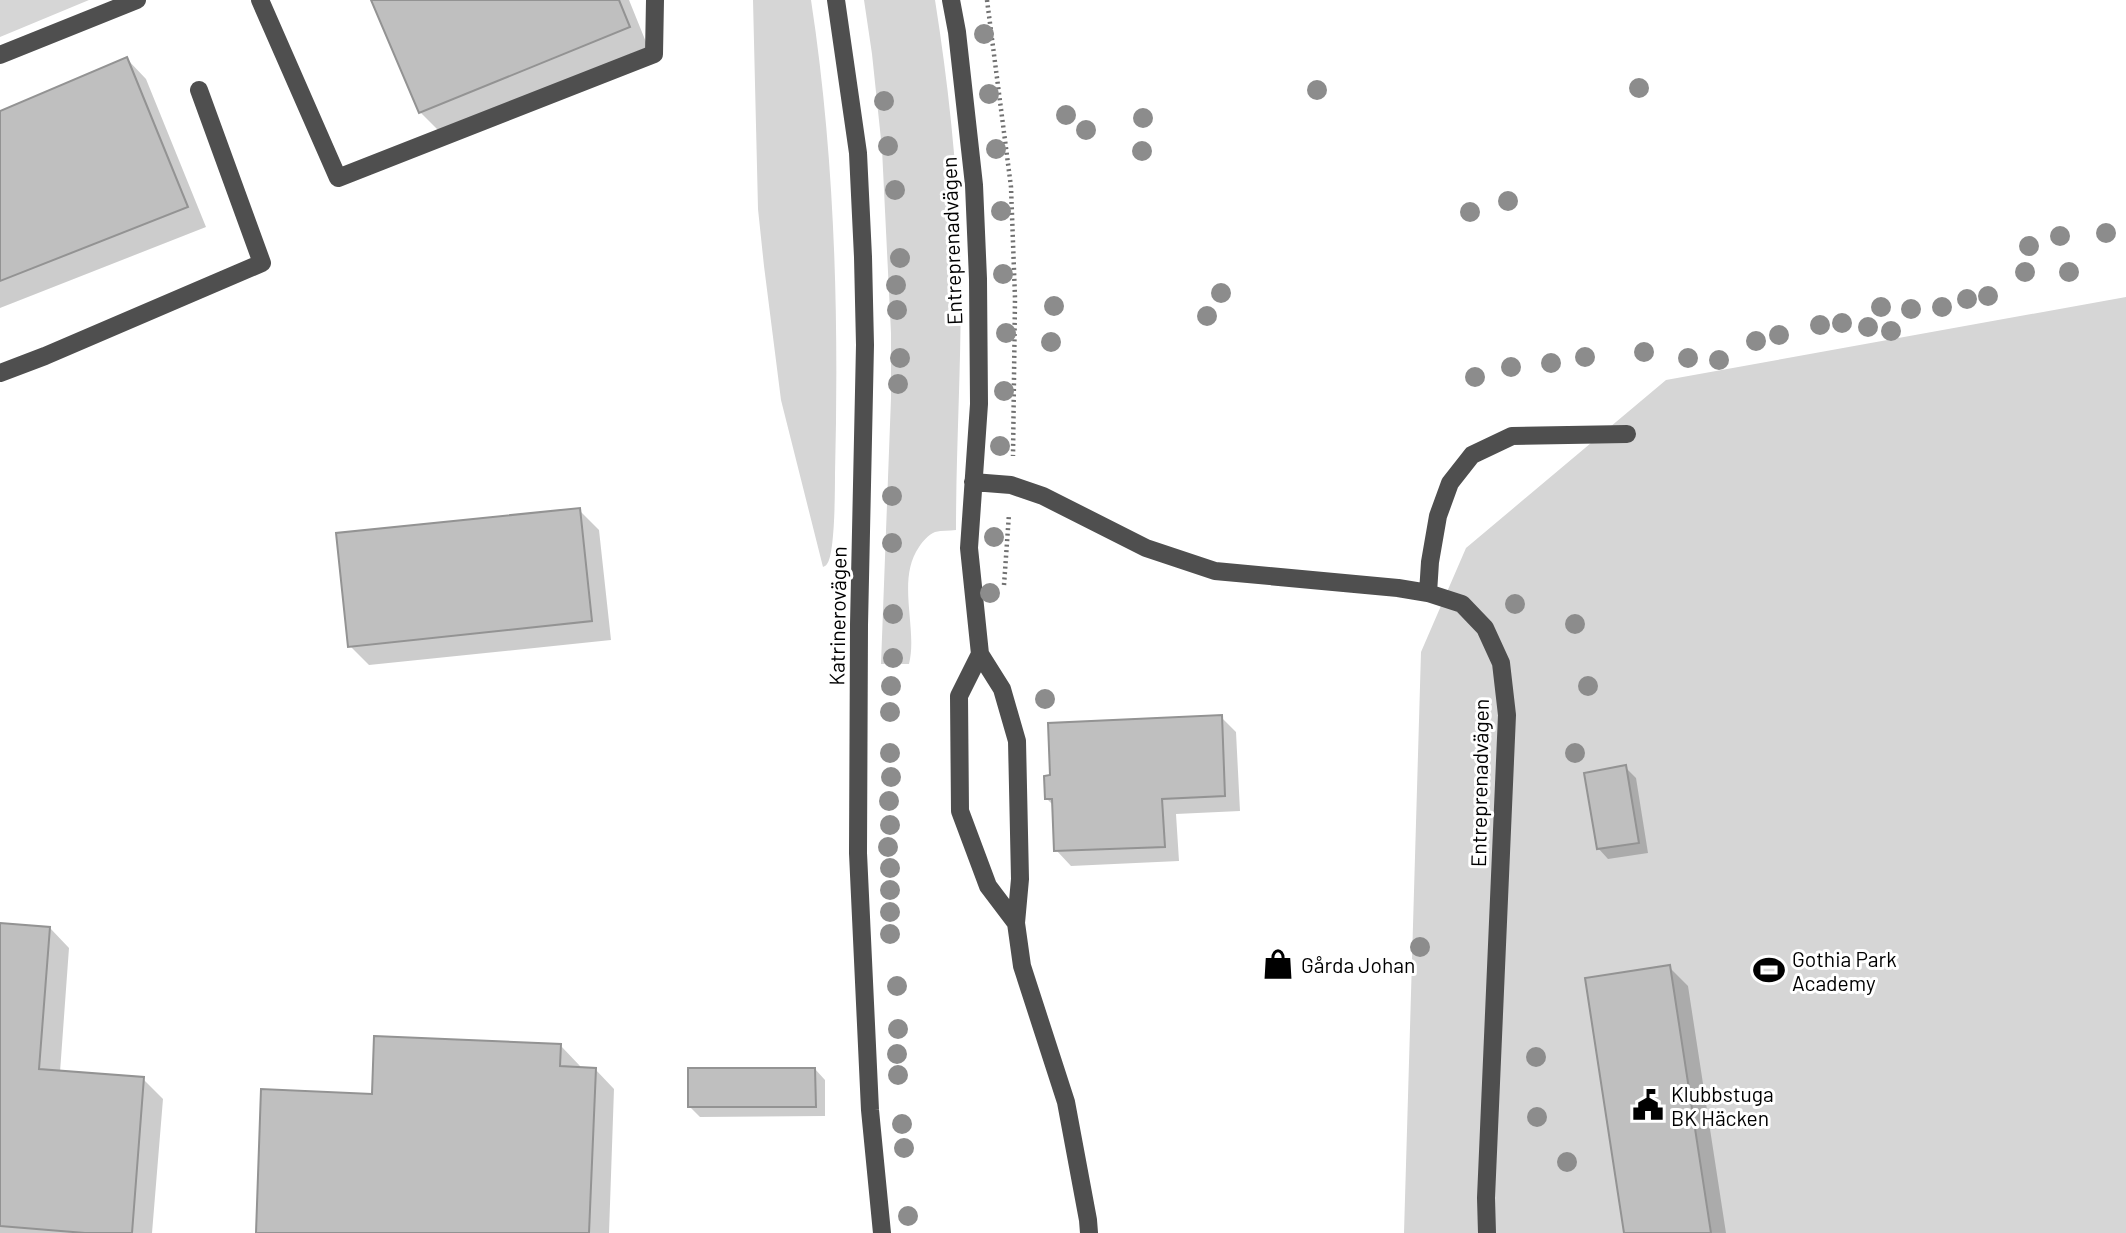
<svg xmlns="http://www.w3.org/2000/svg" width="2126" height="1233" font-family="Barlow,sans-serif">
  <style>
    .green { fill: #d6d6d6 }
    .shadow { fill: #0003 }
    .building { fill: #bfbfbf; stroke: #939393; stroke-width: 2 }
    .lines { fill: none; stroke-linecap: round; stroke-linejoin: round }
    .path { stroke: #717171; stroke-width: 4.5; stroke-dasharray: 2 3.5; stroke-linecap: butt }
    .minor { stroke: #4f4f4f; stroke-width: 18 }
    .tree { fill: #8c8c8c }
    .labels { text-anchor: middle; dominant-baseline: central; stroke-width: 6; stroke-linejoin: round; paint-order: stroke }
    .street-label { font-size: 21px; fill: #000; stroke: #fff }
    .poi-label { font-size: 21px; fill: #000; stroke: #fff; text-anchor: start }
  </style>
  <rect width="100%" height="100%" fill="#fff"/>
  <path class="green" d="M0,0H89L0,37Z
    M753,0H811C835,157 839,316 835,474C835,489 835,555 827,564C826,566 824,566 823,567L781,400L764,266L758,209Z
    M864,0H935C948,82 957,165 960,248C963,342 956,436 956,530C949,531 942,530 935,532C928,535 923,541 919,547C896,580 918,629 909,664H881L891,398V333L882,149L872,54Z
    M2126,297V1233H1404L1421,652L1466,548L1666,380Z"/>
  <path class="shadow" d="M373,0H629L648,47L440,132L420,112Z
    M127,59L146,79L206,227L0,308V113Z
    M579,510L599,530L611,640L369,665L350,646Z
    M1221,717L1236,732L1240,811L1176,814L1179,861L1071,866L1056,850L1054,806L1046,798Z
    M1625,767L1636,778L1648,853L1608,859L1598,848Z
    M0,924L50,928L69,948L60,1072L143,1079L163,1099L152,1233H0Z
    M1669,967L1688,986L1726,1233H1626Z
    M561,1046L580,1066V1069H595L614,1089L609,1233H257L374,1095Z
    M815,1069L825,1080V1116L700,1117L690,1107Z"/>
  <path class="building" d="M371,0H619L630,27L419,113Z
    M127,57L188,207L0,281V111Z
    M580,508L592,621L348,647L336,533Z
    M1222,715L1225,796L1162,799L1165,847L1054,851L1052,799H1045L1044,776L1050,775L1048,723Z
    M1626,765L1639,843L1597,849L1584,773Z
    M0,923L50,927L39,1069L144,1077L132,1233H85L0,1226Z
    M1670,965L1711,1233H1624L1585,978Z
    M374,1036L561,1044L560,1066L596,1068L589,1233H256L261,1089L372,1094Z
    M688,1068H815L816,1107H688Z"/>
  <g class="lines">
    <path class="path" d="M987,0L1011,187L1015,298L1013,456
      M1004,585L1009,514"/>
    <path class="minor" d="M260,0L338,178L654,54L655,0
      M836,0L858,153L863,257L865,345L859,625L858,853L870,1110L882,1233
      M951,0L957,32L974,185L978,279L979,404L969,548L980,654L1002,689L1017,741L1020,879L1016,923L1022,966L1066,1102L1088,1220L1089,1233
      M0,55L137,0
      M0,373L45,356L262,263L199,90
      M973,482L1011,485L1043,496L1146,548L1215,571L1398,588L1428,593L1462,604L1485,628L1501,663L1507,715L1486,1198L1487,1233
      M1428,593L1430,562L1438,516L1450,483L1472,455L1512,436L1627,434
      M980,654L959,696L960,811L988,886L1016,923"/>
  </g>
  <g class="tree">
    <circle cx="984" cy="34" r="10"/>
    <circle cx="1639" cy="88" r="10"/>
    <circle cx="1317" cy="90" r="10"/>
    <circle cx="989" cy="94" r="10"/>
    <circle cx="884" cy="101" r="10"/>
    <circle cx="1066" cy="115" r="10"/>
    <circle cx="1143" cy="118" r="10"/>
    <circle cx="1086" cy="130" r="10"/>
    <circle cx="888" cy="146" r="10"/>
    <circle cx="996" cy="149" r="10"/>
    <circle cx="1142" cy="151" r="10"/>
    <circle cx="895" cy="190" r="10"/>
    <circle cx="1508" cy="201" r="10"/>
    <circle cx="1001" cy="211" r="10"/>
    <circle cx="1470" cy="212" r="10"/>
    <circle cx="2106" cy="233" r="10"/>
    <circle cx="2060" cy="236" r="10"/>
    <circle cx="2029" cy="246" r="10"/>
    <circle cx="900" cy="258" r="10"/>
    <circle cx="2025" cy="272" r="10"/>
    <circle cx="2069" cy="272" r="10"/>
    <circle cx="1003" cy="274" r="10"/>
    <circle cx="896" cy="285" r="10"/>
    <circle cx="1221" cy="293" r="10"/>
    <circle cx="1988" cy="296" r="10"/>
    <circle cx="1967" cy="299" r="10"/>
    <circle cx="1054" cy="306" r="10"/>
    <circle cx="1881" cy="307" r="10"/>
    <circle cx="1942" cy="307" r="10"/>
    <circle cx="1911" cy="309" r="10"/>
    <circle cx="897" cy="310" r="10"/>
    <circle cx="1207" cy="316" r="10"/>
    <circle cx="1842" cy="323" r="10"/>
    <circle cx="1820" cy="325" r="10"/>
    <circle cx="1868" cy="327" r="10"/>
    <circle cx="1891" cy="331" r="10"/>
    <circle cx="1006" cy="333" r="10"/>
    <circle cx="1779" cy="335" r="10"/>
    <circle cx="1756" cy="341" r="10"/>
    <circle cx="1051" cy="342" r="10"/>
    <circle cx="1644" cy="352" r="10"/>
    <circle cx="1585" cy="357" r="10"/>
    <circle cx="900" cy="358" r="10"/>
    <circle cx="1688" cy="358" r="10"/>
    <circle cx="1719" cy="360" r="10"/>
    <circle cx="1551" cy="363" r="10"/>
    <circle cx="1511" cy="367" r="10"/>
    <circle cx="1475" cy="377" r="10"/>
    <circle cx="898" cy="384" r="10"/>
    <circle cx="1004" cy="391" r="10"/>
    <circle cx="1000" cy="446" r="10"/>
    <circle cx="892" cy="496" r="10"/>
    <circle cx="994" cy="537" r="10"/>
    <circle cx="892" cy="543" r="10"/>
    <circle cx="990" cy="593" r="10"/>
    <circle cx="1515" cy="604" r="10"/>
    <circle cx="893" cy="614" r="10"/>
    <circle cx="1575" cy="624" r="10"/>
    <circle cx="893" cy="658" r="10"/>
    <circle cx="891" cy="686" r="10"/>
    <circle cx="1588" cy="686" r="10"/>
    <circle cx="1045" cy="699" r="10"/>
    <circle cx="890" cy="712" r="10"/>
    <circle cx="890" cy="753" r="10"/>
    <circle cx="1575" cy="753" r="10"/>
    <circle cx="891" cy="777" r="10"/>
    <circle cx="889" cy="801" r="10"/>
    <circle cx="890" cy="825" r="10"/>
    <circle cx="888" cy="847" r="10"/>
    <circle cx="890" cy="868" r="10"/>
    <circle cx="890" cy="890" r="10"/>
    <circle cx="890" cy="912" r="10"/>
    <circle cx="890" cy="934" r="10"/>
    <circle cx="1420" cy="947" r="10"/>
    <circle cx="897" cy="986" r="10"/>
    <circle cx="898" cy="1029" r="10"/>
    <circle cx="897" cy="1054" r="10"/>
    <circle cx="1536" cy="1057" r="10"/>
    <circle cx="898" cy="1075" r="10"/>
    <circle cx="1537" cy="1117" r="10"/>
    <circle cx="902" cy="1124" r="10"/>
    <circle cx="904" cy="1148" r="10"/>
    <circle cx="1567" cy="1162" r="10"/>
    <circle cx="908" cy="1216" r="10"/>
  </g>
  <defs>
    <symbol id="shop-bare" viewBox="-9 -9 18 18"><path d="M-5-2.5h2.3a2.7 3.5 0 0 1 5.4 0H5L5.5 6h-11ZM-1.5-2.5h3a1.5 2.3 0 0 0-3 0Z" fill="#000" stroke="#fff" stroke-width="2.5" paint-order="stroke"/></symbol>
    <symbol id="stadium-bare" viewBox="-9 -9 18 18"><path d="M0-5a6.5 5 0 1 0 0 10a6.5 5 0 1 0 0-10ZM-3.5-1.8h7v3.6h-7Z" fill="#000" stroke="#fff" stroke-width="2.5" paint-order="stroke"/></symbol>
    <symbol id="civic-bare" viewBox="-9 -9 18 18"><path d="M-.6-6.5H3V-4.5H.6V-3L4-1V1h2V6H-6V1h2V-1L-.6-3ZM-1.2 2.5V6h2.4V2.5Z" fill="#000" stroke="#fff" stroke-width="2.5" paint-order="stroke"/></symbol>
  </defs>
  <g fill-rule="evenodd">
    <use href="#shop-bare" x="1256" y="942" width="44" height="44"/>
    <use href="#stadium-bare" x="1747" y="948" width="44" height="44"/>
    <use href="#civic-bare" x="1626" y="1083" width="44" height="44"/>
  </g>
  <g class="labels">
    <g class="street-label">
      <text transform="translate(951 241) rotate(-92)">Entreprenadvägen</text>
      <text transform="translate(837 616) rotate(-89)">Katrinerovägen</text>
      <text transform="translate(1479 783) rotate(-89)">Entreprenadvägen</text>
    </g>
    <g class="poi-label">
      <text x="1792" y="958">Gothia Park<tspan x="1792" dy="24">Academy</tspan></text>
      <text x="1301" y="964">Gårda Johan</text>
      <text x="1671" y="1093">Klubbstuga<tspan x="1671" dy="24">BK Häcken</tspan></text>
    </g>
  </g>
</svg>
